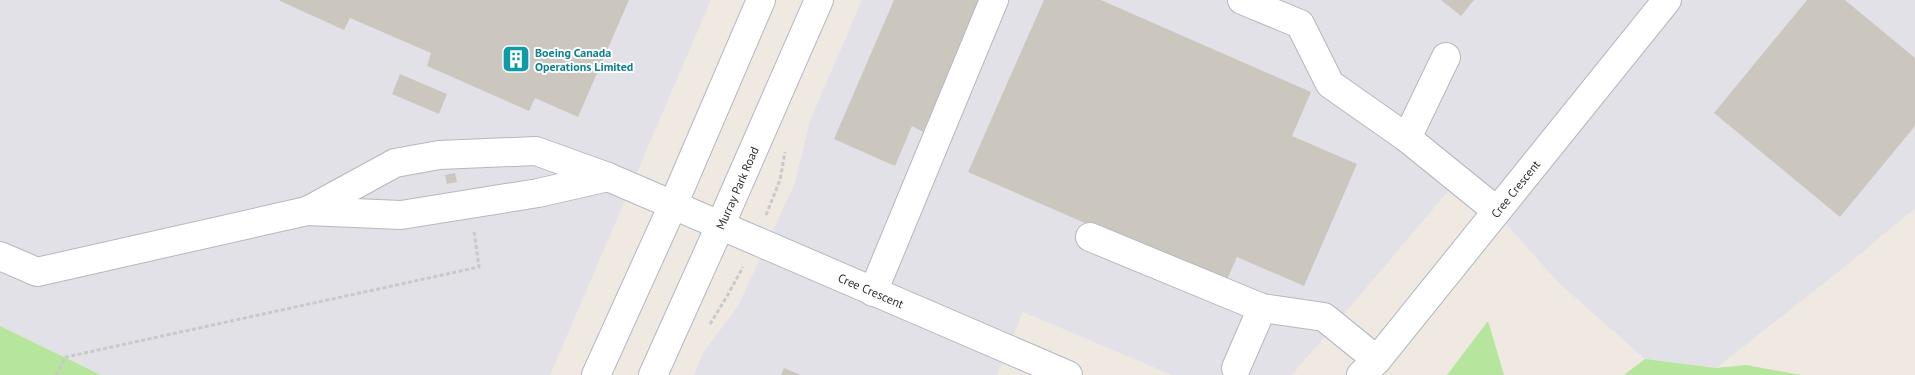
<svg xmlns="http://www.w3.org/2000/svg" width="1915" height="375" font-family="'PT Sans',sans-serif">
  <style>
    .industrial { fill: #e3e1e8 }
    .green { fill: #b6e59e }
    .building { fill: #cbc7bf }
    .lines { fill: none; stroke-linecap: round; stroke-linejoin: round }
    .minor-casing { stroke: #b4b7c1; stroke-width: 30 }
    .path { stroke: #c9c9c9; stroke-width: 3; stroke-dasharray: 4 2.5; stroke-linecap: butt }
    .minor { stroke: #fff; stroke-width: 28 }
    .labels { text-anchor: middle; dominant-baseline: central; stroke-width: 4; stroke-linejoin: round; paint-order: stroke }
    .culture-label { font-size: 12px; font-weight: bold; fill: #0d838f; stroke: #fff; text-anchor: start }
    .street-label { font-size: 12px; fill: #2e2e2e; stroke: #fff }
  </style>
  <rect width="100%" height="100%" fill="#efe9e1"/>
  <path class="industrial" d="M0,0H711L550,375H101L0,326Z
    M862,0H1915V208L1852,261L1716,368L1645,359L1559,283L1462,175L1292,375H1172L1023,312L997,375H694L703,353L738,306L795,183L810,121Z"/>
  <path class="green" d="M1488,321L1504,375H1447Z
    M0,326L101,375H0Z
    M1645,359L1716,368L1746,365L1801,375H1624Z"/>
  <path class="building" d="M280,0H629L578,117L535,98L529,111L427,66L431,53L350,18L344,30L280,1Z
    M894,0H980L923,132L912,126L895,166L834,139Z
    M1044,0H1101L1311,92L1292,136L1357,164L1304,286L1237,257L1225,284L968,172Z
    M1441,0H1474L1461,16Z
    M1807,0H1845L1915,58V126L1840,217L1714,113Z
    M400,74L447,94L439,114L392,94Z
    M455,173L457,182L447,184L445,175Z
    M784,368L801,375H781Z"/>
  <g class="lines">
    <defs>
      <g id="minor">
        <path d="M1242,0L1300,24L1330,84L1407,138L1497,211"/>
        <path d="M1407,138L1446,57"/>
        <path id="s1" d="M307,211L395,163L439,155L536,151L608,177L1068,375"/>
        <path d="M1090,237L1262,308L1324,317L1377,360"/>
        <path d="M0,256L37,272L307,211L401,215L538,193L608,177"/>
        <path d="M873,292L994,0"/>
        <path d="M1236,368L1262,308"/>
        <path d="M596,375L673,205L761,0"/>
        <path id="s2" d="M653,375L720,226L819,0"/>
        <path id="s3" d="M1361,375L1377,360L1667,0"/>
      </g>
    </defs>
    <use href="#minor" class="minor-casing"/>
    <path class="path" d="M766,215L780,180L785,152
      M710,324L726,298L743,267
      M56,375L66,357L479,267L474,231"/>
    <use href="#minor" class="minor"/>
  </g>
  <defs>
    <symbol id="building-square" viewBox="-11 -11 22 22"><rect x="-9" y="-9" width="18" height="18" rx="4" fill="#0f9aa8" stroke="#fff"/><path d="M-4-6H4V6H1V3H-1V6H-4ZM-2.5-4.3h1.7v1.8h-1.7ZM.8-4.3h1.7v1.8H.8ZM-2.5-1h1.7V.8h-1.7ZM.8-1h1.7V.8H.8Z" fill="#fff"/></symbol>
  </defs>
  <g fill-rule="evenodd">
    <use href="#building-square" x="500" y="43" width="32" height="32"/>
  </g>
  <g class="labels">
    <g class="culture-label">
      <text x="535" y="52">Boeing Canada<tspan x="535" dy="14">Operations Limited</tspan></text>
    </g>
    <g class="street-label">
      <text stroke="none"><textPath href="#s2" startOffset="205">Murray Park Road</textPath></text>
      <text stroke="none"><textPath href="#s3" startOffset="242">Cree Crescent</textPath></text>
      <text stroke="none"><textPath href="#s1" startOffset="605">Cree Crescent</textPath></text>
    </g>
  </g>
</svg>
